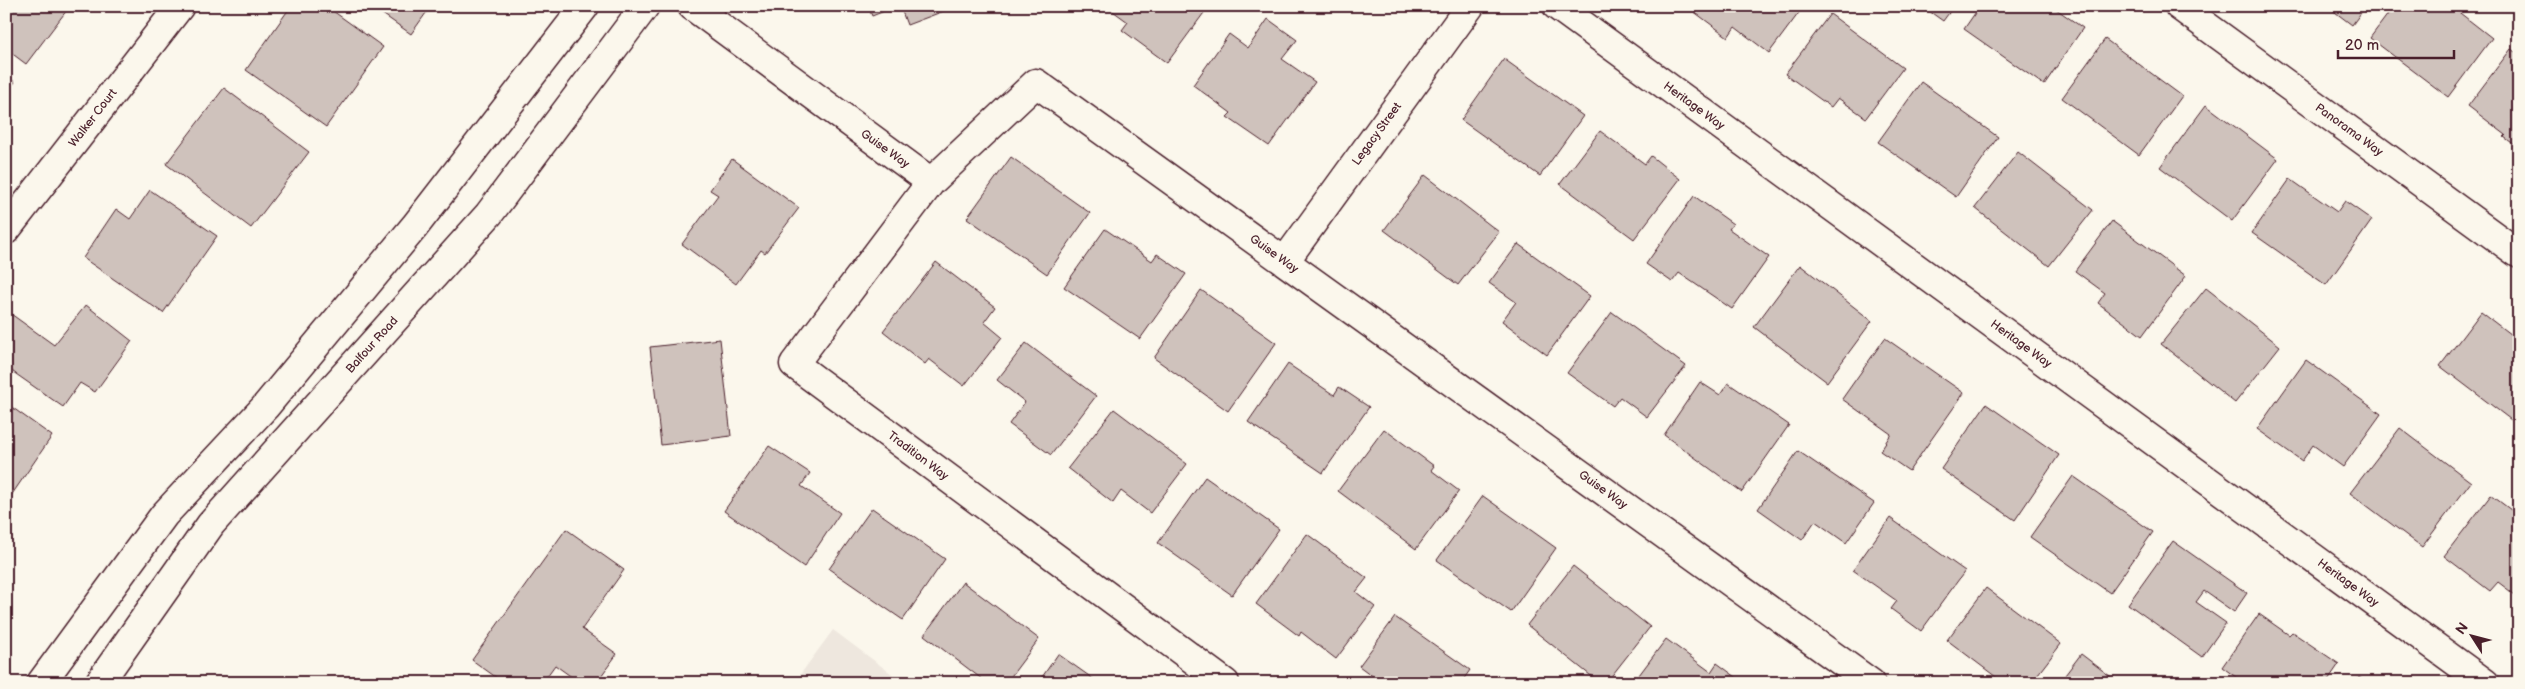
<svg xmlns="http://www.w3.org/2000/svg" width="2525" height="689" font-family="'Balsamiq Sans',sans-serif">
  <style>
    .built { fill: #eee7de }
    .building { fill: #cfc2bc; stroke: #4a1f2b }
    .lines { fill: none; stroke-linecap: round; stroke-linejoin: round }
    .street-casing { stroke: #4a1f2b; stroke-width: 31 }
    .secondary-casing { stroke: #4a1f2b; stroke-width: 31 }
    .street { stroke: #fbf7ec; stroke-width: 28 }
    .secondary { stroke: #fbf7ec; stroke-width: 28 }
    .labels { text-anchor: middle; dominant-baseline: central; stroke-width: 5; stroke-linejoin: round; paint-order: stroke }
    .street-label { font-size: 12px; fill: #4a1f2b; stroke: #fbf7ec }
  </style>
  <rect width="100%" height="100%" fill="#fbf7ec"/>
  <filter id="ink" filterUnits="userSpaceOnUse"><feTurbulence type="fractalNoise" baseFrequency=".02" numOctaves="2"/><feDisplacementMap in="SourceGraphic" scale="10" xChannelSelector="R" yChannelSelector="G"/><feConvolveMatrix kernelMatrix="1 2 1 2 8 2 1 2 1" color-interpolation-filters="sRGB"/></filter>
  <g filter="url(#ink)">
    <path class="built" d="M833,630L904,683H794Z"/>
    <path class="building" d="M6,6H70L26,64L6,49Z
      M291,6H326L383,47L326,127L246,70Z
      M371,6H431L411,34Z
      M868,6H897L872,16Z
      M900,6H957L907,25Z
      M1106,6H1209L1167,63L1122,30L1128,22Z
      M1696,6H1804L1769,53L1735,27L1728,37L1693,11Z
      M1922,6H1954L1943,21Z
      M1980,6H2052L2083,28L2044,85L1964,29Z
      M2327,6H2366L2352,25Z
      M2394,6H2451L2492,38L2448,97L2370,38Z
      M1830,14L1903,68L1866,118L1838,98L1831,107L1785,74Z
      M1268,19L1297,40L1282,59L1315,82L1269,146L1227,117L1231,113L1193,85L1229,34L1248,48Z
      M2105,39L2182,96L2139,155L2062,98Z
      M2511,49L2519,55V148L2504,137L2506,135L2468,106Z
      M1504,59L1583,116L1540,176L1461,120Z
      M6,76L15,82L6,93Z
      M1921,82L1998,137L1956,197L1878,142Z
      M224,88L309,152L251,228L166,164Z
      M2206,105L2278,159L2232,221L2160,167Z
      M1600,131L1645,164L1651,156L1680,179L1634,239L1560,184Z
      M2018,152L2093,210L2049,266L1975,208Z
      M1011,157L1090,213L1047,274L967,218Z
      M732,159L799,208L765,253L761,250L736,284L682,244L718,195L710,190Z
      M1425,175L1499,232L1458,285L1384,230Z
      M2290,179L2337,212L2345,201L2372,220L2326,285L2252,233Z
      M150,190L217,236L163,313L83,258L116,209L130,219Z
      M1694,196L1733,224L1729,229L1769,257L1732,309L1679,273L1672,282L1646,264Z
      M2112,221L2186,276L2142,336L2098,303L2105,293L2075,271Z
      M1105,229L1152,261L1157,254L1186,274L1140,339L1064,287Z
      M1518,244L1590,296L1547,355L1502,321L1516,302L1489,283Z
      M936,262L995,307L984,322L1002,337L964,386L929,359L925,364L883,331Z
      M1800,265L1872,321L1827,382L1754,327Z
      M2206,288L2280,346L2235,403L2161,344Z
      M1201,290L1276,343L1228,411L1154,358Z
      M86,305L132,341L95,392L80,383L63,407L6,367V320L11,314L54,345Z
      M1612,312L1686,366L1647,417L1620,397L1613,406L1567,373Z
      M2481,312L2519,341V419L2515,423L2440,366Z
      M1885,338L1964,393L1909,471L1880,451L1891,434L1842,399Z
      M720,339L731,436L661,445L650,347Z
      M1026,343L1096,396L1051,455L1009,424L1025,402L997,380Z
      M2306,360L2381,414L2343,467L2313,445L2302,461L2257,429Z
      M1288,364L1334,395L1339,387L1369,407L1323,473L1248,422Z
      M1700,382L1720,395L1728,383L1789,425L1742,492L1664,435Z
      M6,403L52,436L6,503Z
      M1986,404L2059,455L2015,520L1941,469Z
      M1114,409L1187,464L1150,513L1121,491L1113,503L1068,468Z
      M2400,428L2471,482L2422,547L2350,493Z
      M1384,429L1434,466L1431,470L1459,491L1416,549L1338,491Z
      M769,446L810,473L801,486L840,513L804,567L724,511Z
      M1798,451L1874,503L1846,543L1815,521L1802,540L1758,509Z
      M2073,476L2153,532L2110,593L2030,537Z
      M1205,477L1279,529L1232,595L1158,543Z
      M2491,495L2519,516V598L2498,582L2490,591L2444,556Z
      M1483,496L1556,548L1511,612L1437,560Z
      M872,508L945,559L903,620L829,569Z
      M1890,518L1965,571L1921,631L1891,609L1897,601L1853,570Z
      M566,529L624,570L582,629L617,654L596,683H580L555,665L542,683H504L472,660Z
      M1307,534L1367,578L1356,592L1375,607L1336,659L1301,632L1299,636L1256,604Z
      M2173,541L2247,593L2234,612L2204,591L2196,602L2226,623L2202,657L2128,604Z
      M1573,566L1650,627L1606,683H1600L1527,625Z
      M963,582L1039,639L1006,683H987L924,635Z
      M1986,588L2061,644L2031,683H2004L1947,640Z
      M2259,614L2289,635L2292,632L2339,664L2326,683H2244L2222,667Z
      M1395,617L1470,670L1461,683H1382L1359,666Z
      M1666,639L1711,672L1717,663L1744,683H1633Z
      M1058,654L1099,683H1038Z
      M2081,654L2119,683H2059Z
      M2359,677L2367,683H2355Z"/>
    <g class="lines">
      <defs>
        <path id="street" d="M692,6L931,182
          M1557,6L2485,683
          M2179,6L2519,254
          M6,230L180,6
          M1285,261L1470,6
          M1225,683L794,364L931,182L1036,83L1871,683"/>
        <path id="secondary" d="M41,683L164,515L265,407L415,226L585,6
          M99,683L211,524L489,214L645,6"/>
      </defs>
      <use href="#street" class="street-casing"/>
      <use href="#secondary" class="secondary-casing"/>
      <use href="#street" class="street"/>
      <use href="#secondary" class="secondary"/>
    </g>
  </g>
  <g class="labels">
    <g class="street-label">
      <text transform="translate(1694 106) rotate(36)">Heritage Way</text>
      <text transform="translate(93 118) rotate(-52)">Walker Court</text>
      <text transform="translate(2349 130) rotate(36)">Panorama Way</text>
      <text transform="translate(1377 134) rotate(-54)">Legacy Street</text>
      <text transform="translate(885 149) rotate(36)">Guise Way</text>
      <text transform="translate(1274 254) rotate(36)">Guise Way</text>
      <text transform="translate(2021 344) rotate(36)">Heritage Way</text>
      <text transform="translate(372 345) rotate(-48)">Balfour Road</text>
      <text transform="translate(918 456) rotate(37)">Tradition Way</text>
      <text transform="translate(1603 490) rotate(36)">Guise Way</text>
      <text transform="translate(2348 583) rotate(36)">Heritage Way</text>
    </g>
  </g>
  <rect width="2525" height="689" fill="none" stroke="#fbf7ec" stroke-width="25"/>
  <rect x="12" y="12" width="2500" height="664" fill="none" stroke="#4a1f2b" stroke-width="2" filter="url(#ink)"/>
  <g transform="translate(2472 636) rotate(306)" stroke="#fbf7ec" stroke-width="4" paint-order="stroke">
  <path d="M0-4L9 19L0 12L-9 19Z" fill="#4a1f2b"/>
  <text y="-8" font-size="14" font-weight="bold" text-anchor="middle" fill="#4a1f2b">N</text>
  </g>
  <path d="M2338 50v8h116v-8" fill="none" stroke="#4a1f2b" stroke-width="2.5"/>
  <text x="2345" y="50" font-size="15" fill="#4a1f2b" stroke="#fbf7ec" stroke-width="4" paint-order="stroke">20 m</text>
</svg>
